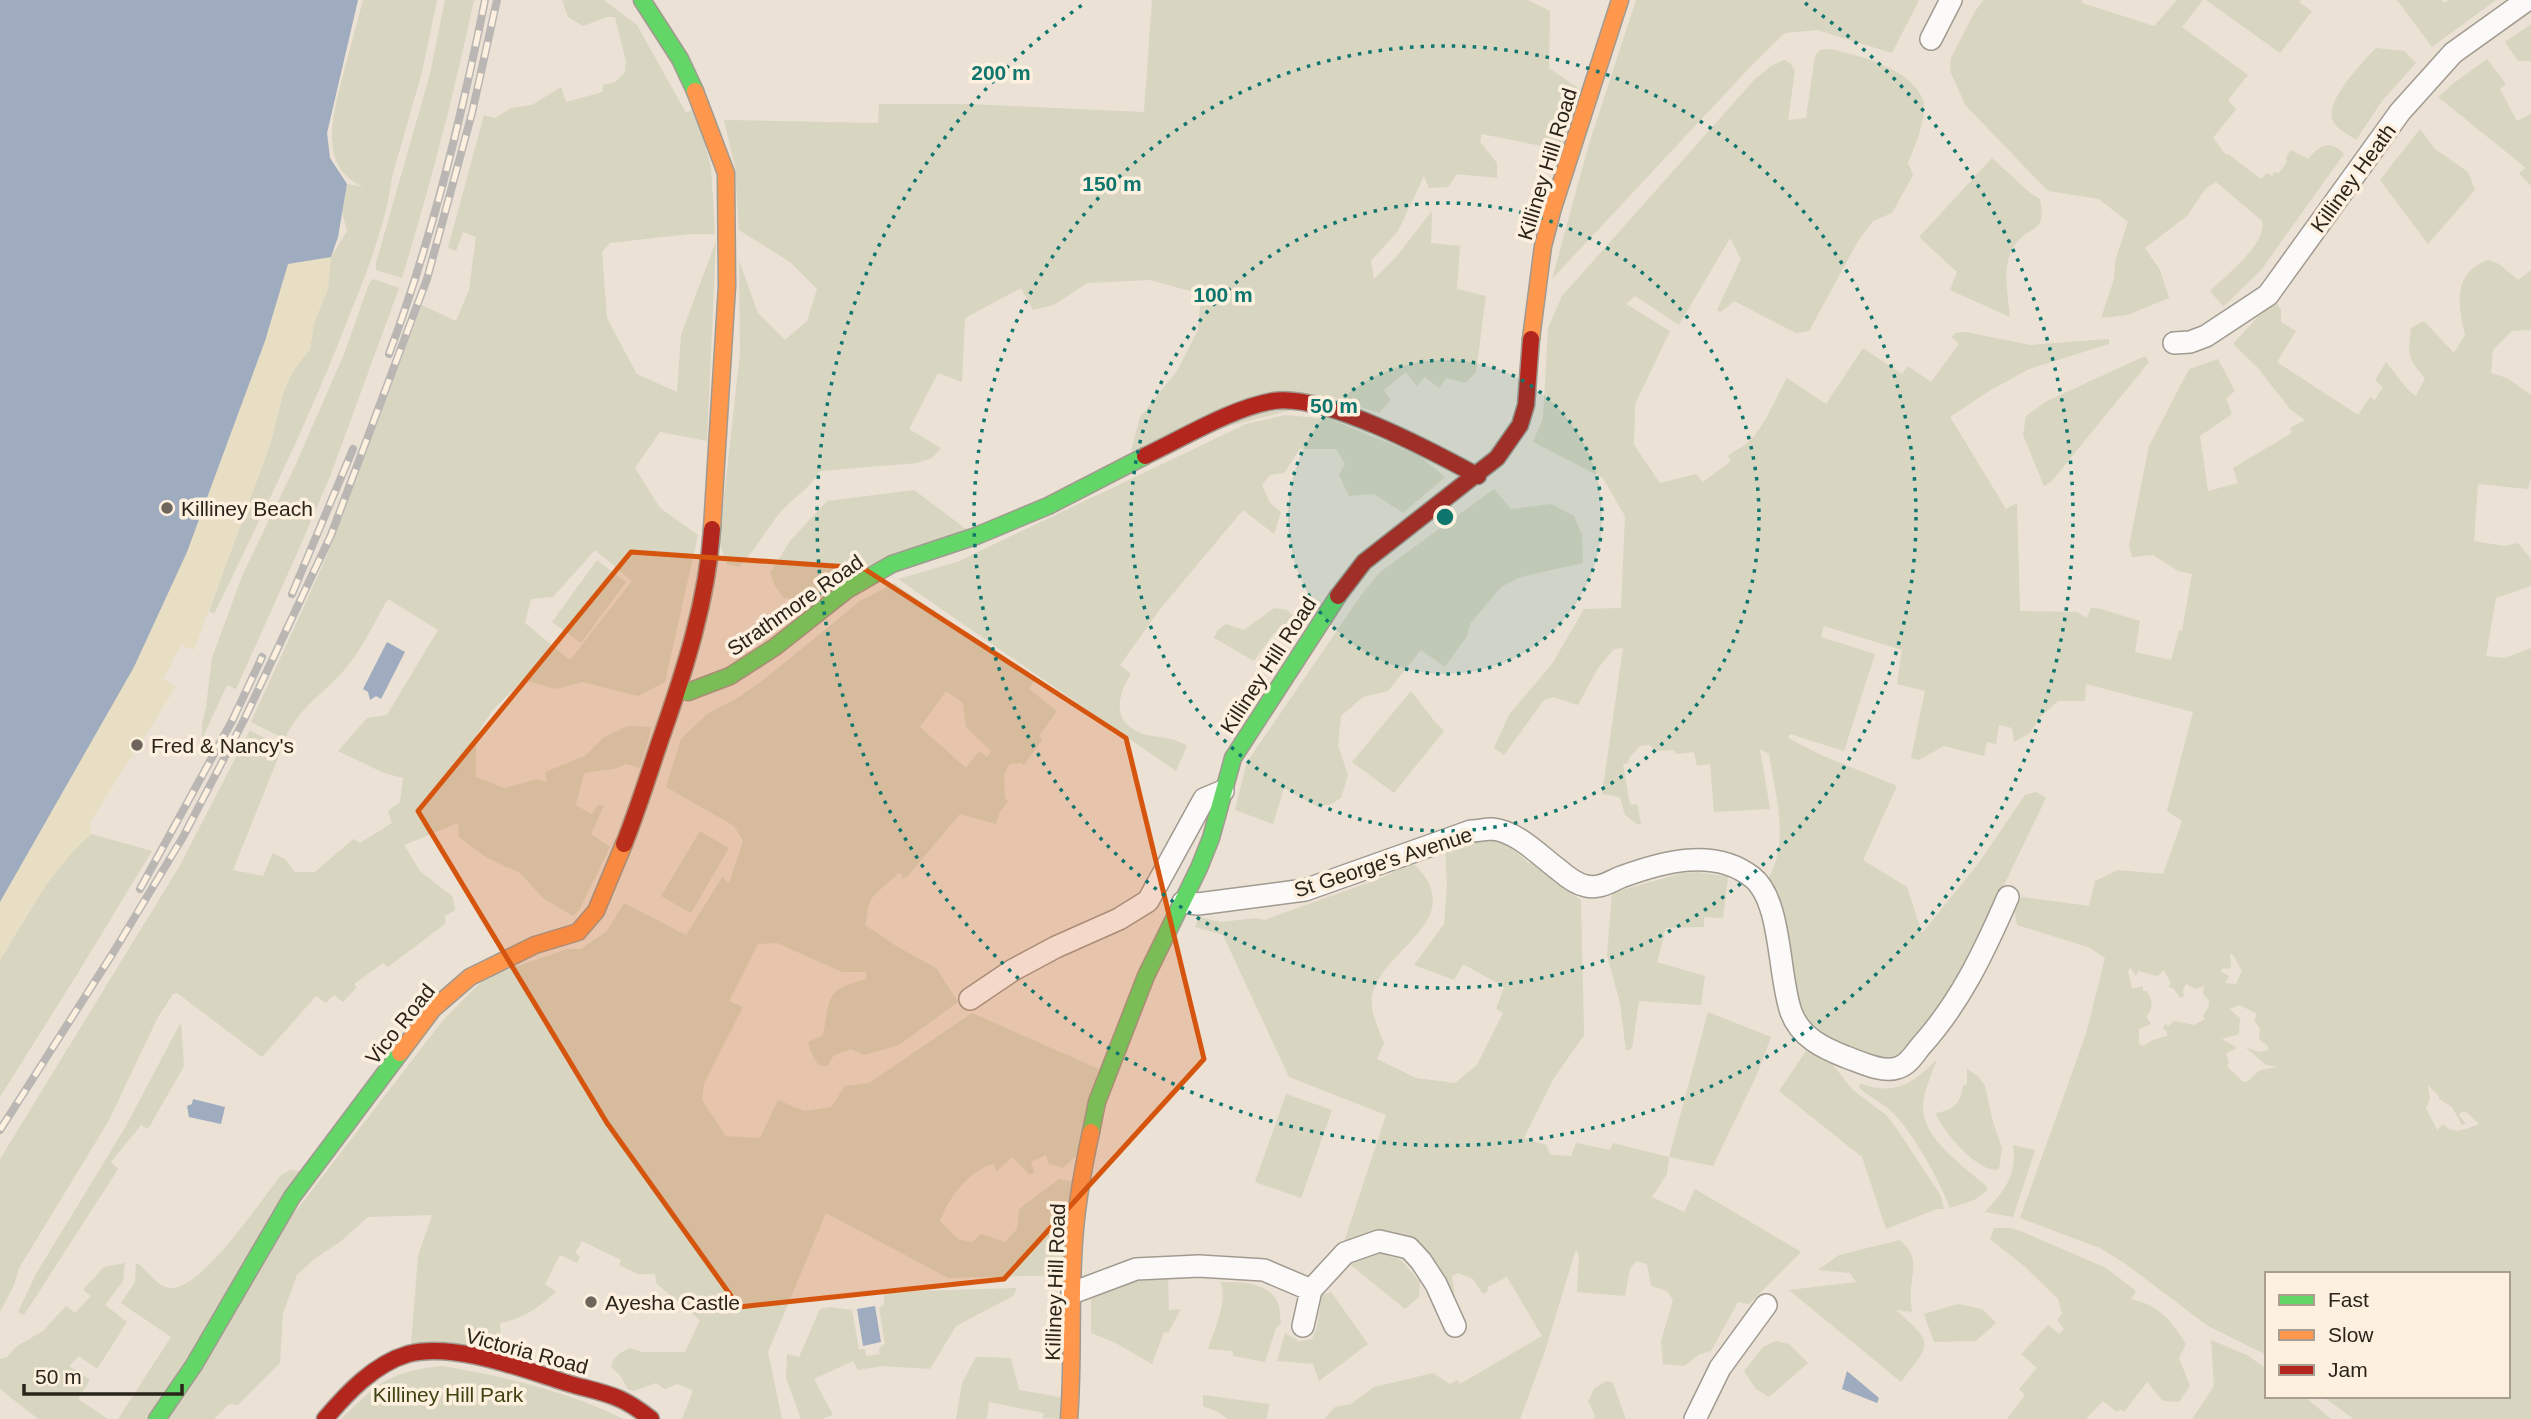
<svg xmlns="http://www.w3.org/2000/svg" width="2531" height="1419" font-family="Arial,sans-serif">
  <style>
    .green { fill: #d8d5c1; fill-rule: evenodd }
    .sand { fill: #e8dec4 }
    .water { fill: #9fabbf }
    .lines { fill: none; stroke-linecap: round; stroke-linejoin: round }
    .street-casing { stroke: #a19a90; stroke-width: 24 }
    .fast-casing { stroke: #a19a90; stroke-width: 19 }
    .slow-casing { stroke: #a19a90; stroke-width: 19 }
    .jam-casing { stroke: #a19a90; stroke-width: 19 }
    .street { stroke: #fcfaf9; stroke-width: 21 }
    .fast { stroke: #63d668; stroke-width: 16 }
    .slow { stroke: #ff974d; stroke-width: 16 }
    .jam { stroke: #b3261e; stroke-width: 16 }
    .rail-casing { stroke: #b9b6b4; stroke-width: 8 }
    .rail { stroke: #fef0de; stroke-width: 5; stroke-dasharray: 16; stroke-linecap: butt }
    .marked { fill: #d5540e; fill-opacity: 0.2; stroke: #d5540e; stroke-width: 5; stroke-linejoin: round }
    .ring { fill: none; stroke: #0f766e; stroke-width: 3.5; stroke-dasharray: 3.5 7 }
    .poi-dot { fill: #6e665c; stroke: #fef0de; stroke-width: 2.5 }
    .labels { text-anchor: middle; dominant-baseline: central; stroke-width: 7; stroke-linejoin: round; paint-order: stroke }
    .street-label { font-size: 21px; fill: #2a241b; stroke: #fef0de }
    .poi-label { font-size: 21px; fill: #2a241b; stroke: #fef0de; text-anchor: start }
    .park-label { font-size: 21px; fill: #3f4211; stroke: #fef0de }
    .centre { fill: #0f766e; stroke: #fef0de; stroke-width: 3.5 }
    .ring-label { font-size: 21px; text-anchor: middle; font-weight: bold; fill: #0f766e; stroke: #fef0de; stroke-width: 7; stroke-linejoin: round; paint-order: stroke }
  </style>
  <rect width="100%" height="100%" fill="#ebe1d4"/>
  <path class="green" d="M363,0H437L422,72L392,177C386,225 366,274 348,319C309,420 261,517 214,614L209,611L270,445L283,393L293,371L310,349L314,323L328,289L331,257L347,231L342,212L347,184L364,187C314,167 335,108 345,68C351,45 357,23 363,0Z
    M445,0H474C454,94 430,186 402,278L376,270V263L430,74Z
    M562,0H604L637,25L686,113L695,108L711,167L715,234H690L610,243L602,252L607,318L619,341L637,374L677,392L681,335L716,241L707,441L660,432L635,468L660,508L698,535L665,682L638,696L583,682L556,689L523,680L492,711L476,736V777L504,788L538,779L547,782L545,772L585,756L604,737L628,726L652,727L640,768L626,764L614,769L584,773L576,805L592,814L598,805L604,806L591,834L610,847L580,909L573,916L543,898L520,873L487,858L459,837L458,823L404,845L420,871L453,897L455,910L445,916V924L388,967L383,963L354,984L357,987L343,1002L334,995L326,1003L316,996L262,1057L177,993L173,994L158,1017L108,1122L19,1268L14,1285L0,1312V1159L179,867L250,730L282,748L233,870L263,876L273,853L285,859L295,872H315L353,839L360,843L392,823L388,811L400,802L403,778L384,773L338,751L367,718L387,715L438,630L388,599C374,622 362,650 345,669C325,693 297,709 285,739L251,722L322,567L422,305L456,321L469,290L476,237L463,232L456,251L448,248L484,115L495,118L511,108L532,105L561,87L566,102L603,92V85L615,82L625,72L626,61L615,17H607L583,26L568,17ZM595,550L632,581L570,660L525,623L531,599L553,597Z
    M1152,0H1528L1550,11L1549,68L1581,90L1562,150L1482,134L1480,142L1497,163V178L1457,174L1448,187L1429,188L1424,176L1398,231L1371,261L1374,279L1396,257L1432,211L1431,243L1460,246L1457,289L1486,296L1476,372L1466,383L1446,378L1439,388L1425,377L1417,386L1406,372L1384,390L1391,400L1379,413L1335,399L1131,451L1140,417L1177,371L1198,330L1201,294L1150,280L1087,283L1054,305L1033,310L1021,288L965,318L962,382L938,373L909,429L941,448L932,458L917,463L820,471C810,489 791,499 779,514C765,532 754,551 739,567L727,564L719,542L740,353L739,261L758,313L785,340L807,321L817,289L790,262L739,230L735,167L724,120L878,123L879,104H969L1144,112Z
    M1636,0H1919L1892,53L1817,30L1785,33L1752,65L1552,279L1589,144Z
    M1984,0H2082V3L2154,26L2177,0H2203L2182,27L2248,75L2228,100L2236,109L2213,138L2226,155L2228,154L2261,179L2267,173L2272,176L2274,172L2279,173L2287,162L2286,157L2291,150L2308,159C2320,145 2330,139 2344,154L2261,270L2225,305L2223,306L2210,291C2225,276 2268,243 2262,221L2216,182L2206,188L2187,216L2145,248L2160,270L2169,298L2127,315L2101,318L2114,279L2115,261L2128,222L2099,199L2048,191L1966,106L1950,71L1951,58L1975,11Z
    M2206,0H2301L2300,3L2312,11L2280,53Z
    M2397,0H2441L2444,3L2449,0H2496L2432,47Z
    M2531,24V61H2518L2505,42Z
    M2376,48L2404,51L2416,63L2382,101L2356,140C2350,135 2338,130 2334,123C2321,104 2363,62 2376,48Z
    M1830,49C1860,56 1911,68 1923,100C1928,116 1914,148 1908,163L1913,175L1892,213L1873,221L1858,241L1809,331L1796,333L1734,301L1721,312L1717,310L1741,259L1730,238L1679,325L1635,296L1626,304L1670,331L1635,404L1634,445L1660,483L1696,474L1703,482L1731,461L1728,456C1734,450 1740,449 1746,444C1763,431 1776,397 1787,378L1826,404L1863,348L1902,374L1908,366L1931,382L1959,344L1952,337L1955,333L1966,332L2030,345L2109,339V344L2029,369L1989,391L1950,417L2006,509L2017,503L2020,611L2077,612L2087,618L2091,608L2101,609L2140,621L2135,652L2171,660L2179,631H2182L2192,574L2178,571L2153,555L2132,557L2129,546L2149,446L2189,369L2218,359L2235,391L2226,398L2232,414L2200,436L2208,491L2238,483L2233,468L2292,433L2290,428L2305,420L2291,410L2257,367L2233,344L2274,299L2281,310V322L2296,331L2277,362L2358,415L2370,397L2375,400L2383,387L2375,380L2386,362L2409,391L2416,396L2425,378C2407,359 2408,354 2411,328L2424,321L2454,353L2465,335C2458,305 2452,273 2488,260L2499,264L2518,280L2531,270V330L2512,331L2493,350L2491,373L2507,378L2531,395V478L2528,489L2478,484L2474,541L2504,546L2518,543L2531,559V586L2496,598L2486,656L2505,658L2531,648V1419H2354L2322,1396H2508V1274H2267V1355L2208,1326L2123,1262L2100,1248L2020,1218L2086,1034L2105,958L2088,947L2017,925L2013,903L2022,897L2089,906L2095,881L2118,870L2163,874L2182,821L2167,811L2193,712L2086,684L2085,701H2058L2040,717L2030,733L2014,742L2012,728L1999,725L1996,744L1987,742L1984,756L1944,746L1919,760L1911,758L1925,691L1897,684L1902,650L1824,626L1821,637L1875,654L1844,751L1790,734L1788,738L1821,755L1897,786L1863,860L1907,887L1922,933L1978,864L2025,795L2036,792L2046,798L1944,1009L1894,1063L1819,1038L1801,1016L1765,883C1792,846 1775,795 1769,754L1760,749L1770,809L1714,812L1710,764L1697,766L1694,752L1676,754L1674,750L1656,751L1649,745L1640,746L1629,758L1628,763L1623,764L1630,805L1637,804L1641,824H1637L1625,815L1620,797L1602,794L1623,648L1614,649L1598,668L1578,705L1553,697L1544,700L1504,755L1494,748L1509,715L1552,664L1584,609L1621,608L1625,516L1603,478L1533,442L1543,418L1548,328L1562,296L1755,79L1771,66L1784,60L1790,63L1795,71L1788,120L1806,118L1815,56L1820,50ZM2230,953L2234,956L2242,971L2236,984L2225,983L2229,976L2220,971L2224,968L2227,969L2231,967ZM2130,968L2136,976L2138,971L2158,976L2164,970L2171,984L2168,986L2174,989L2180,998L2184,996L2183,990L2186,984L2196,989L2204,986L2203,994L2209,1000V1006L2203,1016L2205,1019L2194,1025L2174,1021L2169,1026L2165,1024L2163,1029L2167,1031V1036L2153,1040L2143,1046L2139,1044V1029L2151,1024L2146,1016C2154,1010 2153,998 2146,991H2143V986L2132,989L2128,971ZM2240,1005L2257,1014L2254,1020L2260,1029L2259,1039L2268,1046V1050L2259,1052L2245,1047L2266,1065L2277,1067L2260,1070L2248,1081L2243,1082L2227,1066L2229,1062L2226,1053L2236,1049V1047L2222,1039L2239,1034L2240,1018L2229,1009ZM2428,1085L2439,1096V1099L2452,1107L2462,1125L2466,1124L2459,1115L2461,1112H2466L2479,1124C2465,1129 2454,1136 2443,1124L2437,1130L2426,1108L2430,1099Z
    M2487,59L2506,84L2500,89L2517,121L2531,114V186L2519,173L2526,168L2438,97L2454,83Z
    M2420,129L2435,149L2468,172L2475,190L2428,244L2380,180Z
    M1992,158L2030,193L2040,199C2047,237 2029,223 2014,246C2001,266 2008,295 2010,317L1950,290L1957,272L1919,237Z
    M373,279L399,288L331,474L295,558L236,689L227,685L202,739V724L206,707L212,658L242,576L296,464L344,354L369,284Z
    M2145,356L2149,362L2051,482L2044,486L2023,435L2026,416L2047,401Z
    M1285,415L1330,419L1418,455L1445,477L1403,513L1374,494L1349,496L1339,475L1345,464L1336,449H1300L1284,473L1270,475L1262,485L1270,503L1281,512L1274,534L1243,510L1161,608L1120,665L1131,674C1116,697 1112,723 1143,734C1161,739 1169,735 1187,746L1176,771L898,579L957,562L1246,424Z
    M1494,489L1511,509L1551,504L1574,516L1582,535L1583,563L1521,577L1501,587L1470,624L1467,636L1445,667L1421,650L1388,691L1363,697L1341,716L1338,745L1348,775L1341,798L1331,804L1318,807L1284,788L1273,824L1235,810L1247,762L1362,594L1380,572Z
    M914,490L970,532L829,596L807,600L784,598L775,586L770,573L790,541L827,501Z
    M597,560L626,582L581,643L552,622Z
    M894,583L1034,681L1029,689L1057,711L1039,736L1043,739L1024,765L1021,763L1010,764L1004,774L1005,798L1008,801L1000,812L996,824L960,814L907,877L902,879V874L898,873C890,884 875,890 870,902C867,909 867,918 865,925L898,947L936,968L958,1002L899,1045L864,1055L851,1049L834,1055L827,1066L818,1065L810,1050L808,1042L823,1035C831,994 825,991 866,979V972H842L777,943L758,944L729,1001L743,1007L704,1084L702,1100L726,1136L760,1138L778,1100L804,1111L831,1107L845,1086L869,1083L972,1013L1099,1069L1076,1156L1063,1168L1049,1164L1046,1155L1031,1162L1034,1172L1030,1175L1012,1157L997,1171L993,1164C966,1173 950,1197 940,1221L958,1239L972,1242L981,1234L1005,1242L1017,1229L1019,1209L1059,1179L1076,1182L1064,1275L948,1278L826,1213L768,1352L782,1419H682L693,1390L677,1384L665,1389L656,1383L634,1391L628,1389L619,1374L611,1367C614,1355 620,1353 630,1348L642,1352H685L700,1320L656,1283L655,1274H638L619,1265L621,1260L582,1241L575,1253L580,1256L577,1263L560,1255L545,1284L556,1292C539,1307 523,1319 500,1323L501,1338L490,1347L411,1345L418,1256L432,1215L368,1217L341,1241L313,1260L297,1275L283,1313L280,1363L238,1405L229,1404L214,1419H168L275,1238L444,1019L479,984L498,973L567,949H581L607,931L624,903L686,935L722,877L729,883L743,841L734,826L666,787L681,739L707,714L739,697L767,677L860,601ZM946,691L963,703L966,727L991,751L987,757L979,751L966,768L920,727Z
    M1274,608L1287,610L1302,624L1291,641L1274,633L1254,661L1214,638L1218,630L1226,624L1244,630Z
    M1411,691L1435,722L1444,731L1394,793L1352,762Z
    M700,831L729,848L691,913L661,896Z
    M91,834L152,851L76,976L0,1097V960L45,886L76,847Z
    M1482,837C1499,839 1516,850 1528,863H1531L1581,900L1584,1035L1554,1078L1524,1138L1546,1145L1551,1155L1571,1156L1576,1143L1610,1150L1613,1143L1669,1157L1708,1012L1771,1037L1758,1072L1713,1166L1669,1157L1667,1174L1652,1197L1684,1212L1695,1189L1801,1252L1749,1304L1738,1302L1711,1351L1700,1354L1684,1366L1663,1364L1661,1341L1673,1300L1667,1291L1651,1286L1647,1264L1637,1261L1630,1268L1625,1296L1577,1292L1579,1256L1576,1249L1544,1354L1520,1419H1324L1335,1407L1351,1404L1374,1387L1433,1373L1450,1384L1457,1380L1460,1384L1542,1336L1507,1277L1487,1287L1488,1291L1483,1294L1473,1279L1458,1273L1452,1276L1456,1305L1425,1258L1343,1245L1386,1115L1289,1077L1223,935L1195,927L1199,917L1221,922L1256,918L1264,920L1379,879L1408,865H1415C1468,919 1388,946 1373,991C1368,1009 1378,1027 1384,1043L1377,1059L1416,1078L1455,1083L1477,1065L1503,1013L1496,1009L1504,987L1463,964L1454,980L1414,965L1444,924L1447,884L1445,848Z
    M1698,872L1728,877L1723,918L1704,917V927L1666,928L1657,962L1705,976L1701,1005L1639,1001L1632,1048L1626,1051L1620,1003L1607,955L1612,893L1682,873Z
    M181,1022L184,1066L148,1129L141,1125L111,1162L118,1169L24,1315L18,1312L36,1274L126,1126Z
    M1810,1045L1825,1055L1853,1090L1886,1115L1897,1129L1941,1196L1944,1209H1937L1886,1229L1862,1157L1779,1091Z
    M1937,1059C1932,1073 1923,1092 1923,1107C1922,1139 1965,1167 1987,1187V1191L1974,1200L1950,1208C1940,1181 1911,1129 1890,1110C1880,1101 1867,1096 1859,1087L1860,1083C1894,1097 1914,1083 1937,1059Z
    M1967,1069L1979,1077L1985,1086L1993,1122L2002,1148L1999,1169C1981,1176 1940,1129 1936,1113C1954,1110 1960,1104 1963,1086L1967,1084Z
    M1286,1094L1332,1110L1301,1198L1255,1182Z
    M2013,1145L2035,1150L2013,1217L1985,1212C2004,1191 2018,1175 2013,1145Z
    M291,1170L300,1171L151,1419H118L171,1337L121,1303L135,1282L136,1263C148,1269 156,1287 170,1288C201,1291 262,1199 281,1175Z
    M1994,1228H2011L2023,1232L2106,1268L2136,1291L2131,1299C2160,1306 2170,1319 2186,1344L2179,1358L2190,1386L2179,1402L2163,1401L2147,1382L2124,1412L2121,1409L2117,1412L2103,1401L2086,1419H2007L2025,1395L2019,1389L2037,1368L2021,1354L2048,1325L2059,1334L2064,1329L2057,1320L2062,1314L2058,1299L2024,1266L1990,1239Z
    M1900,1240C1919,1258 1913,1266 1911,1288C1910,1296 1911,1304 1912,1312L1896,1310C1935,1345 1931,1342 1901,1382L1789,1290L1856,1282L1850,1273L1818,1270L1839,1255Z
    M1380,1252L1401,1260L1420,1282L1419,1297L1405,1309L1346,1261Z
    M125,1263L123,1281L105,1305L127,1322L97,1369L79,1356L69,1366L90,1380L78,1399L108,1419H38L0,1389V1359L7,1357L17,1346L43,1331L66,1306L75,1313L91,1296L83,1290L104,1267Z
    M1168,1278L1169,1310L1181,1309L1168,1333L1164,1332L1152,1364L1114,1342L1091,1333V1299L1133,1282Z
    M1220,1282C1239,1282 1266,1281 1277,1301C1280,1307 1280,1317 1281,1324L1276,1328L1265,1362L1233,1356V1351L1208,1349C1214,1332 1229,1297 1220,1282Z
    M1017,1288L1013,1296L956,1326L930,1369L882,1366L858,1370L853,1361L814,1379L833,1415L821,1419H801L786,1378L787,1354L799,1357L820,1309L830,1307L852,1310L859,1349H865L866,1356L880,1354L879,1348L885,1344L879,1308L884,1305V1292Z
    M1331,1292L1368,1344L1319,1381L1313,1364L1277,1361L1285,1333L1299,1341L1312,1339L1317,1327L1322,1295Z
    M1958,1304L1982,1309L1996,1323L1976,1341L1934,1342L1924,1314Z
    M2211,1340L2247,1355L2267,1369V1396H2304L2331,1419H2192L2214,1386Z
    M1775,1341L1789,1344L1808,1363L1769,1397L1756,1389L1744,1371L1763,1347Z
    M976,1357L1011,1358L1019,1390L1065,1398L1061,1419L1043,1418L1044,1413L989,1402L987,1419H956L962,1383Z
    M442,1366C497,1375 574,1393 623,1419H341C379,1383 387,1372 442,1366Z
    M1606,1381L1613,1383L1626,1419H1592L1596,1417L1588,1401L1594,1389Z
    M1203,1395L1269,1404L1267,1419H1227L1218,1412L1203,1406Z"/>
  <path class="sand" d="M358,0L327,133L330,158L347,184L338,237L331,257L328,289L314,323L310,349L293,371L283,393L270,445L194,650L181,645L163,679L176,687L90,822L91,834C51,869 27,915 0,960V721Z"/>
  <path class="water" d="M0,0H358L327,133L330,158L347,184L338,237L331,257L288,264L265,341L187,552L134,667L0,902Z
    M387,642L405,652L381,699L376,696L370,700L368,692L363,689Z
    M193,1099L225,1107L221,1124L189,1117L187,1106L192,1104Z
    M875,1306L881,1342L863,1346L857,1309Z
    M1847,1371L1879,1398L1877,1403L1842,1389Z"/>
  <g class="lines">
    <defs>
      <path id="street" d="M1931,39L1951,0
        M2174,343L2190,342L2206,336L2268,295L2400,112L2453,53L2527,0
        M1183,902L1198,904L1305,890L1471,831C1478,831 1486,829 1492,829C1517,831 1540,856 1559,870C1567,877 1576,884 1586,886C1600,889 1609,882 1621,877C1662,862 1714,847 1752,877C1782,900 1778,975 1791,1012C1800,1037 1823,1048 1846,1057C1860,1062 1882,1073 1897,1068C1907,1066 1914,1055 1920,1047C1960,1003 1984,952 2008,897
        M970,999L1013,970L1056,947L1119,919L1148,901L1204,799L1223,791
        M1072,1293L1136,1269L1199,1266L1264,1270L1311,1290
        M1303,1326L1311,1290L1345,1253L1379,1241L1409,1248L1421,1261L1436,1284L1455,1326
        M1695,1419L1720,1368L1766,1305"/>
      <path id="fast" d="M642,0L680,59L695,91
        M678,689L688,692L730,676L775,647L847,590L892,564L976,536L1048,506L1145,456
        M1091,1132L1097,1102L1146,976L1199,868L1211,838L1233,758L1338,596
        M157,1419L194,1365L292,1197L400,1053"/>
      <path id="slow" d="M695,91L726,173L727,286L712,529
        M1531,339L1543,246L1553,208L1620,0
        M400,1053L433,1009L470,977L535,945L578,932L596,911L624,844
        M1069,1419C1074,1356 1069,1292 1075,1229C1078,1196 1084,1164 1091,1132"/>
      <path id="jam" d="M1145,456C1183,438 1232,408 1273,401C1324,393 1432,451 1478,476
        M1338,596L1364,562L1497,458L1520,425L1526,405L1531,339
        M624,844C638,809 649,773 661,738C685,670 707,601 712,529
        M325,1419C347,1393 374,1364 408,1354C453,1342 520,1368 564,1382C582,1388 602,1391 620,1399C631,1404 641,1411 651,1419"/>
    </defs>
    <use href="#street" class="street-casing"/>
    <use href="#fast" class="fast-casing"/>
    <use href="#slow" class="slow-casing"/>
    <use href="#jam" class="jam-casing"/>
    <use href="#street" class="street"/>
    <use href="#fast" class="fast"/>
    <use href="#slow" class="slow"/>
    <use href="#jam" class="jam"/>
    <defs>
      <path id="rail" d="M389,354C432,239 461,120 485,0
        M292,594L353,449
        M140,889L232,721L262,657
        M0,1130L113,953L183,837L244,720L331,535L427,279L472,113L497,0"/>
    </defs>
    <use href="#rail" class="rail-casing"/>
    <use href="#rail" class="rail"/>
  </g>
  <path class="marked" d="M631,552L863,568L1126,738L1204,1059L1004,1279L739,1307L607,1123L418,811Z"/>
  <circle cx="1445" cy="517" r="157" fill="#0f766e" fill-opacity=".12"/>
  <g class="ring">
    <circle cx="1445" cy="517" r="157"/>
    <circle cx="1445" cy="517" r="314"/>
    <circle cx="1445" cy="517" r="471"/>
    <path d="M1805 3A628 628 0 1 1 1085 3"/>
  </g>
  <g class="poi-dot">
    <circle cx="167" cy="508" r="7"/>
    <circle cx="137" cy="745" r="7"/>
    <circle cx="591" cy="1302" r="7"/>
  </g>
  <g class="labels">
    <g class="street-label">
      <text transform="translate(1547 164) rotate(-73)">Killiney Hill Road</text>
      <text transform="translate(2353 178) rotate(-54)">Killiney Heath</text>
      <text transform="translate(795 605) rotate(-35)">Strathmore Road</text>
      <text transform="translate(1268 665) rotate(-57)">Killiney Hill Road</text>
      <text transform="translate(1383 862) rotate(-18)">St George's Avenue</text>
      <text transform="translate(400 1024) rotate(-51)">Vico Road</text>
      <text transform="translate(1055 1282) rotate(-88)">Killiney Hill Road</text>
      <text transform="translate(527 1351) rotate(15)">Victoria Road</text>
    </g>
    <g class="poi-label">
      <text x="181" y="508">Killiney Beach</text>
      <text x="151" y="745">Fred &amp; Nancy's</text>
      <text x="605" y="1302">Ayesha Castle</text>
    </g>
    <g class="park-label">
      <text x="448" y="1394">Killiney Hill Park</text>
    </g>
  </g>
  <circle cx="1445" cy="517" r="10" class="centre"/>
  <g class="ring-label">
    <text x="1001" y="80">200 m</text>
    <text x="1112" y="191">150 m</text>
    <text x="1223" y="302">100 m</text>
    <text x="1334" y="413">50 m</text>
  </g>
  <rect x="2265" y="1272" width="245" height="126" fill="#fef0de" stroke="#a99e90" stroke-width="2"/>
  <rect x="2279" y="1295" width="35" height="10" fill="#63d668" stroke="#a99e90" stroke-width="2"/>
  <text x="2328" y="1307" font-size="21" fill="#2a241b">Fast</text>
  <rect x="2279" y="1330" width="35" height="10" fill="#ff974d" stroke="#a99e90" stroke-width="2"/>
  <text x="2328" y="1342" font-size="21" fill="#2a241b">Slow</text>
  <rect x="2279" y="1365" width="35" height="10" fill="#b3261e" stroke="#a99e90" stroke-width="2"/>
  <text x="2328" y="1377" font-size="21" fill="#2a241b">Jam</text>
  <path d="M24 1384v10h158v-10" fill="none" stroke="#2a241b" stroke-width="3.5"/>
  <text x="35" y="1384" font-size="21" fill="#2a241b" stroke="#fef0de" stroke-width="5" paint-order="stroke">50 m</text>
</svg>
